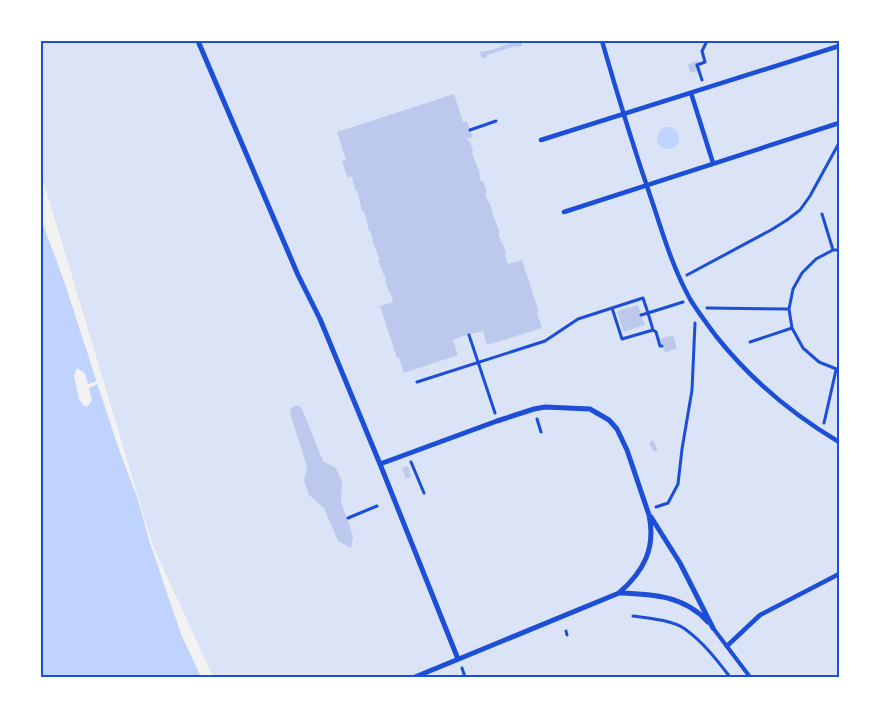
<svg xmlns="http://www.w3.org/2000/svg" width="880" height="718" font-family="'IBM Plex Serif',serif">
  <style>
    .green { fill: #dbe4f7 }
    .water { fill: #bfd3fe }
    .pier { fill: #f2f2f2 }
    .building { fill: #bdc9ec }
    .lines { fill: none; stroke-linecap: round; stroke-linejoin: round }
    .path { stroke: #1d4ed8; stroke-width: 3 }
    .service { stroke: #1d4ed8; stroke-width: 4 }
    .pedestrian { stroke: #1d4ed8; stroke-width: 4.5 }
    .minor { stroke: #1d4ed8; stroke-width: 5 }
    .neatline { fill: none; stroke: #1d4ed8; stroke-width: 2 }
  </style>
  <rect width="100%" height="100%" fill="#f2f2f2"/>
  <path class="green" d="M41,41H839V677H213L153,546L41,173Z"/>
  <path class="water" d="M657 138a11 11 0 1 1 22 0a11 11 0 1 1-22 0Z
    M41,219L64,281L118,447L138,500L149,540L181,634L201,677H41Z"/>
  <path class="pier" d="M77,368L85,373L88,384L99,380L100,383L89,388L92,400L87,407L83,405L79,399L74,376Z"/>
  <path class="building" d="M516,41H521L522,46L517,47L516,46L487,55V57L482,59L480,52L492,50Z
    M698,60L701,70L690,73L688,64Z
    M454,94L463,122L467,121L473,137L467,139L468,141H470L473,152L472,153L480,173H479L481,182L483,181L487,193H485L488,202H489L493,213H492L500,233H498L501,242H502L506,253L505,254L508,264L522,260L539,312L537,313L542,328L487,345L483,331L467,335L453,340L458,355L404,373L399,358H397L380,306L393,302L390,291L389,292L385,280H386L378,260H380L372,240H373L370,231H369L364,211H362L357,190L356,191L352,179H353L352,176L348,178L345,170L342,161L346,160L337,132Z
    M638,305L645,325L624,332L617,311Z
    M673,335L677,348L665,353L660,339Z
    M294,406H299L302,409L323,461L336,468L342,481L341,501L353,536L351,548L338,541L324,508L309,495L304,481L307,467L290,413L291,409Z
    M653,440L658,450L654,452L649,443Z
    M408,466L411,477L406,479L402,468Z"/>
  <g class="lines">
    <path class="path" d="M702,80L697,65L705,62L702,51L707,41
      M470,130L496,121
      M822,214L833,250
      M839,250H833L816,259L802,273L793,289L789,309L792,328L803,348L819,362L839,370
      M687,275L771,230L787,220L800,210L810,196L839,143
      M612,308L622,339L653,330L648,313L641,315
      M707,308L789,309
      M653,330L656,332L660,346H662
      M469,335L495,413
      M750,342L792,328
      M417,382L545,341L578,319L643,298L648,313L683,302
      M537,419L541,432
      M824,423L836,370
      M411,462L424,493
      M656,507L668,503L678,484L682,449L692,390L695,323
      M348,518L377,506
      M633,616C648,618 672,620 685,629C703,642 717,660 730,677
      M566,631L567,635
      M462,668L465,677"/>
    <path class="service" d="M713,628L750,677"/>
    <path class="pedestrian" d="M602,41C618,97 635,152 654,207C664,238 674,270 690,299C698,312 707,324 716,336C750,379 792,414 839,442
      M691,93L713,163
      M541,140L839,46
      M564,212L839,123
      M727,646L760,615L839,574"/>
    <path class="minor" d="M198,41L298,275L320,319L380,464L458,659
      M380,464L497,421L534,409L545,407L590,409L609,420L617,429L627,450L649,515C656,548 644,571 619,593L415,677
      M651,517L680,563L713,628
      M620,593C653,594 685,596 708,622"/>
  </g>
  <rect width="880" height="718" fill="none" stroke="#ffffff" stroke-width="85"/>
  <rect x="42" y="42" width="796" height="634" class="neatline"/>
</svg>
